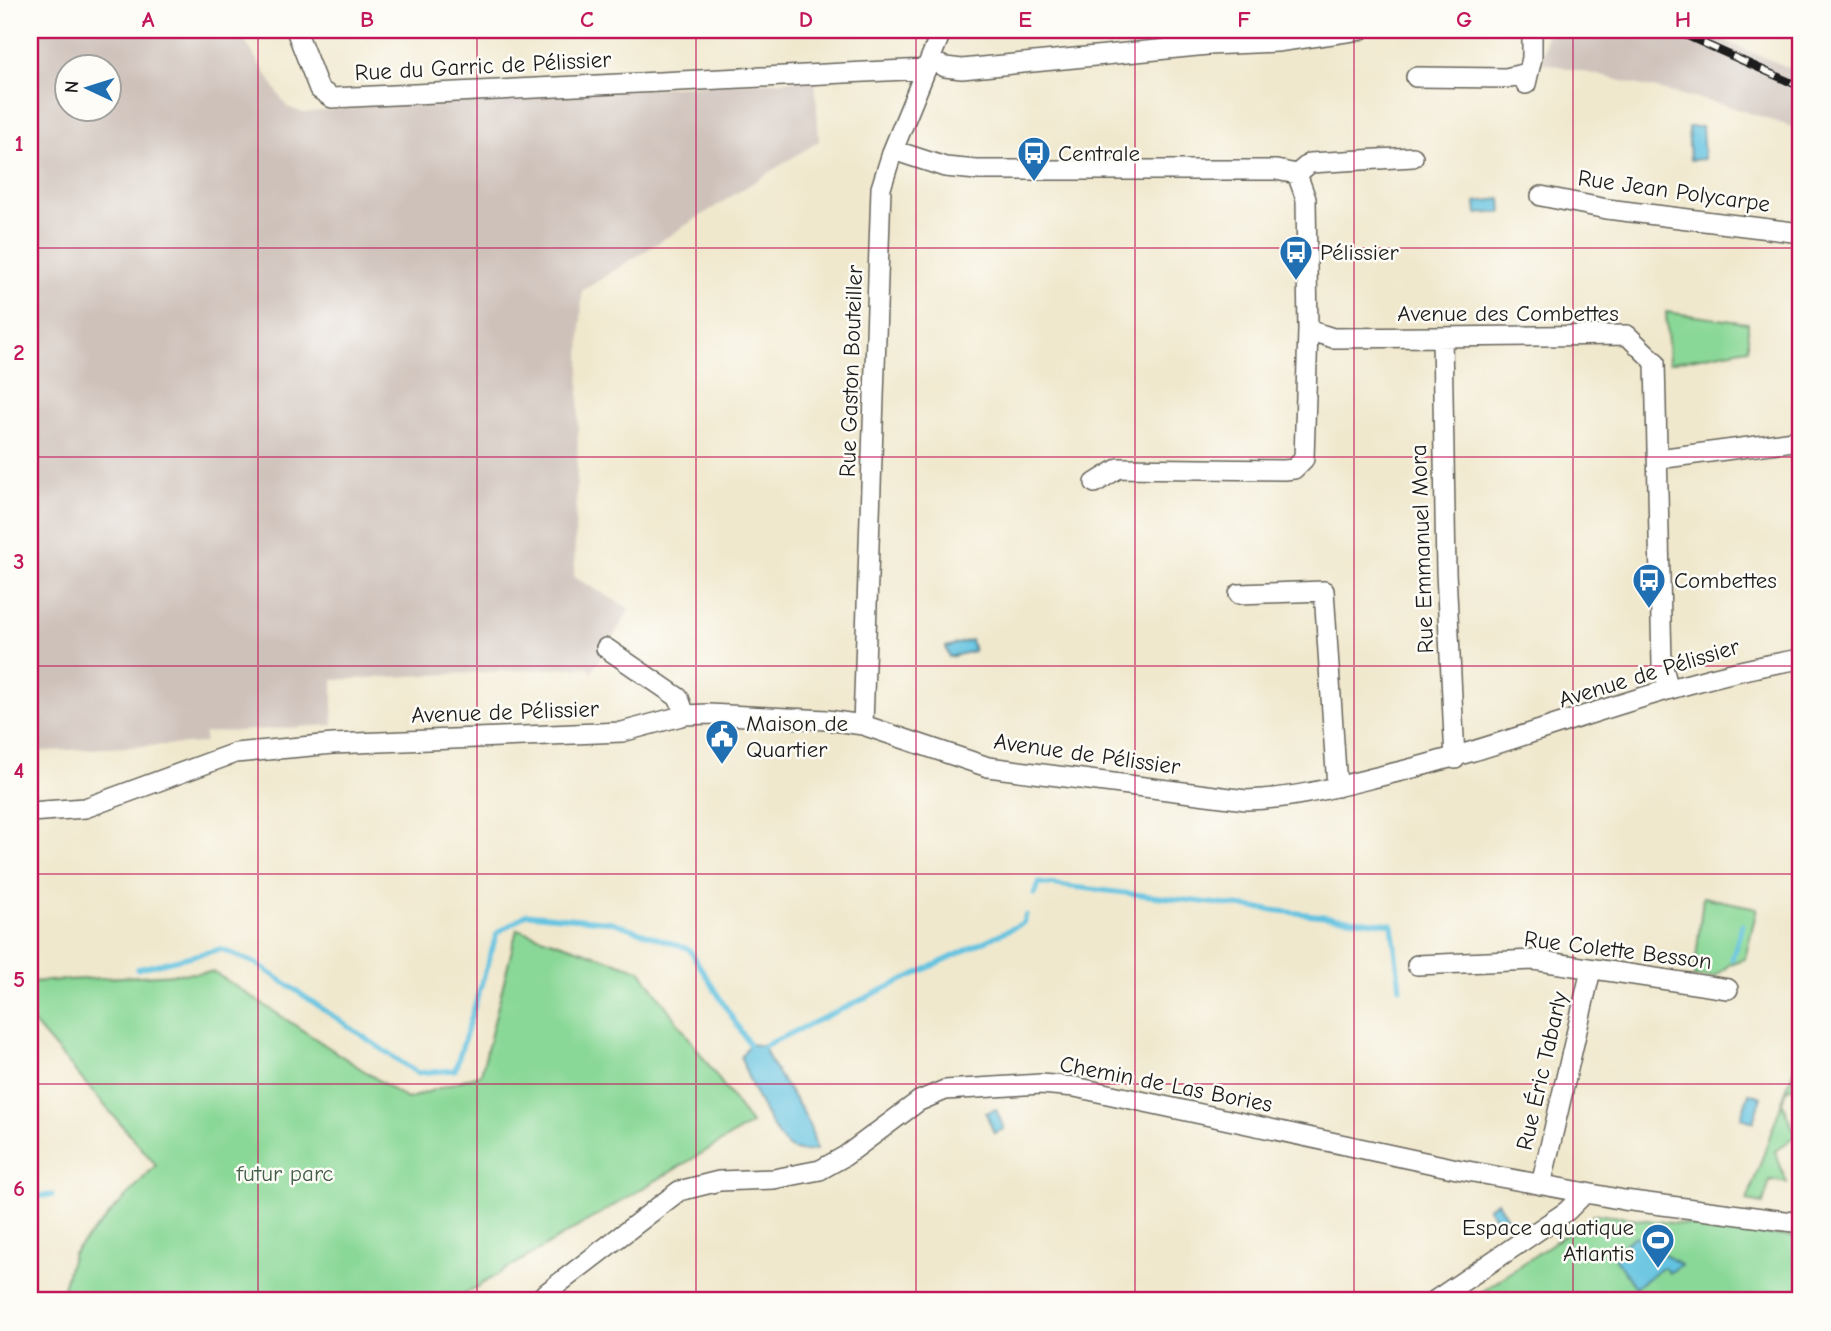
<svg xmlns="http://www.w3.org/2000/svg" width="1831" height="1331" font-family="'Comic Neue',sans-serif">
  <style>
    .industrial { fill: #cec1ba; fill-rule: evenodd }
    .green { fill: #8ad897; stroke: #537a5a; stroke-width: 2 }
    .water { fill: #62c2e0; stroke: #3f6f7e; stroke-width: 2 }
    .lines { fill: none; stroke-linecap: round; stroke-linejoin: round }
    .stream { stroke: #62c2e0; stroke-width: 5 }
    .street-casing { stroke: #66635a; stroke-width: 22 }
    .street { stroke: #fff; stroke-width: 19 }
    .rail-casing { stroke: #1c1c1c; stroke-width: 8 }
    .rail { stroke: #fdfcf7; stroke-width: 5; stroke-dasharray: 16; stroke-linecap: butt }
    .grid { fill: none; stroke: #c2185b; stroke-width: 2; stroke-opacity: 0.55 }
    .labels { text-anchor: middle; dominant-baseline: central; stroke-width: 5; stroke-linejoin: round; paint-order: stroke }
    .street-label { font-size: 23px; fill: #1c1c1c; stroke: #fdfcf7 }
    .poi-label { font-size: 23px; fill: #1c1c1c; stroke: #fdfcf7; text-anchor: start }
    .park-label { font-size: 23px; fill: #425e47; stroke: #fdfcf7 }
    .neatline { fill: none; stroke: #c2185b; stroke-width: 2.5 }
    .grid-label { font-size: 23px; text-anchor: middle; font-weight: bold; fill: #c2185b }
  </style>
  <rect width="100%" height="100%" fill="#fdfcf7"/>
  <filter id="ink" filterUnits="userSpaceOnUse"><feTurbulence type="fractalNoise" baseFrequency=".0143" numOctaves="2"/><feDisplacementMap in="SourceGraphic" scale="14" xChannelSelector="R" yChannelSelector="G"/><feConvolveMatrix kernelMatrix="1 2 1 2 8 2 1 2 1" color-interpolation-filters="sRGB"/></filter>
  <filter id="wash" filterUnits="userSpaceOnUse"><feTurbulence type="fractalNoise" baseFrequency=".00686" numOctaves="4" result="noise"/><feDisplacementMap in="SourceGraphic" scale="28" xChannelSelector="R" yChannelSelector="G"/><feGaussianBlur stdDeviation="1.57" result="paint"/><feColorMatrix in="noise" values="0 0 0 0 0 0 0 0 0 0 0 0 0 0 0 0 0 1.4 0 .05"/><feComposite in="paint" operator="in"/></filter>
  <g filter="url(#wash)">
    <rect width="100%" height="100%" fill="#f0e8cd"/>
    <path class="industrial" d="M30,30H238L287,107L304,113L408,101L815,79L819,141L582,291L574,577L630,609L591,673L589,667L333,680V725L205,733L204,743L30,752ZM66,66H108V108H66Z
      M1547,30H1699L1801,73V130L1728,106L1542,62Z"/>
    <path class="green" d="M1666,312L1748,323V348L1669,363Z
      M1703,897L1757,908L1745,959L1730,964L1715,977H1694Z
      M517,929L640,970L751,1124L453,1301H59L73,1253L156,1165L30,1019V982L214,972L407,1099L481,1074Z
      M1801,1048V1081L1787,1091L1782,1102L1796,1136L1775,1151L1787,1183L1770,1180L1763,1204L1747,1201Z
      M1595,1214L1801,1238V1301H1469Z"/>
    <path class="water" d="M1688,127H1702L1704,159L1690,160Z
      M1501,199L1502,212L1477,214L1476,202Z
      M971,640L974,651L949,657L946,647Z
      M749,1044L764,1046C777,1086 809,1103 816,1150C807,1151 798,1153 790,1148C774,1138 746,1076 741,1057Z
      M1749,1093L1761,1097L1753,1122L1741,1118Z
      M996,1109L1004,1129L994,1133L986,1113Z
      M1497,1202L1508,1219L1500,1224L1488,1208Z
      M1636,1236L1681,1265L1669,1273L1664,1267L1635,1287L1611,1253Z"/>
    <g class="lines">
      <path class="stream" d="M1034,894L1039,883L1392,924L1400,988
        M1732,959L1742,925
        M137,969L221,949L257,964L417,1073L455,1070L497,933L527,914L612,922L689,949L749,1044
        M764,1046L1023,923L1026,915
        M30,1197L52,1195"/>
    </g>
  </g>
  <g filter="url(#ink)">
    <g class="lines">
      <defs>
        <path id="street" d="M296,30L319,89L332,98L926,69
          M930,60L945,67L962,69L1208,45L1277,42L1360,30
          M1416,77L1506,78L1527,73
          M1526,84L1532,58V30
          M893,150L945,167L977,170H1276L1297,174L1306,199L1308,330L1304,459L1294,469L1284,470L1119,468L1095,483
          M1297,174L1310,163L1413,157
          M1541,196L1607,209L1801,233
          M1308,330L1333,338L1627,335L1655,362L1662,664L1669,689
          M1442,337L1446,572L1455,759
          M1658,459L1801,440
          M1239,594L1324,591L1337,787
          M606,648L679,698L685,715
          M863,725L881,188L893,150L942,30
          M30,812L85,808L235,753L333,744L622,732L685,715L708,714L827,720L863,725L988,767L1246,800C1293,799 1336,787 1381,776C1523,743 1657,682 1801,659
          M1417,965L1534,960L1728,989
          M1541,1185L1591,970
          M536,1301L679,1191L719,1181L774,1179L820,1170L845,1156L919,1101L945,1090L1041,1084L1075,1087L1457,1169L1624,1200L1801,1223
          M1434,1301L1567,1211L1585,1193"/>
      </defs>
      <use href="#street" class="street-casing"/>
      <use href="#street" class="street"/>
      <defs>
        <path id="rail" d="M1674,30L1801,87"/>
      </defs>
      <use href="#rail" class="rail-casing"/>
      <use href="#rail" class="rail"/>
    </g>
  </g>
  <path class="grid" d="M258,30V1301M477,30V1301M696,30V1301M916,30V1301M1135,30V1301M1354,30V1301M1573,30V1301M30,248H1801M30,457H1801M30,666H1801M30,874H1801M30,1084H1801"/>
  <defs>
    <symbol id="bus-pin" viewBox="-11 -11 22 30"><path d="M0 17L-7.5 6A9.5 9.5 0 1 1 7.5 6Z" fill="#1f6fb2" stroke="#fdfcf7"/><path d="M-5-6H5V4H4V6H2V4H-2V6H-4V4H-5ZM-3.5-4V0h7V-4ZM-3.5 1.2v1.5H-2V1.2ZM2 1.2v1.5H3.5V1.2Z" fill="#fff"/></symbol>
    <symbol id="civic-pin" viewBox="-11 -11 22 30"><path d="M0 17L-7.5 6A9.5 9.5 0 1 1 7.5 6Z" fill="#1f6fb2" stroke="#fdfcf7"/><path d="M-.6-6.5H3V-4.5H.6V-3L4-1V1h2V6H-6V1h2V-1L-.6-3ZM-1.2 2.5V6h2.4V2.5Z" fill="#fff"/></symbol>
    <symbol id="stadium-pin" viewBox="-11 -11 22 30"><path d="M0 17L-7.5 6A9.5 9.5 0 1 1 7.5 6Z" fill="#1f6fb2" stroke="#fdfcf7"/><path d="M0-5a6.5 5 0 1 0 0 10a6.5 5 0 1 0 0-10ZM-3.5-1.8h7v3.6h-7Z" fill="#fff"/></symbol>
  </defs>
  <g fill-rule="evenodd">
    <use href="#bus-pin" x="1015" y="134" width="38" height="52"/>
    <use href="#bus-pin" x="1277" y="233" width="38" height="52"/>
    <use href="#bus-pin" x="1630" y="561" width="38" height="52"/>
    <use href="#civic-pin" x="703" y="717" width="38" height="52"/>
    <use href="#stadium-pin" x="1639" y="1221" width="38" height="52"/>
  </g>
  <g class="labels">
    <g class="street-label">
      <text transform="translate(483 66) rotate(-3)">Rue du Garric de Pélissier</text>
      <text transform="translate(1674 191) rotate(8)">Rue Jean Polycarpe</text>
      <text x="1508" y="313">Avenue des Combettes</text>
      <text transform="translate(851 371) rotate(-88)">Rue Gaston Bouteiller</text>
      <text transform="translate(1422 549) rotate(-92)">Rue Emmanuel Mora</text>
      <text transform="translate(1649 673) rotate(-17)">Avenue de Pélissier</text>
      <text transform="translate(505 712) rotate(-2)">Avenue de Pélissier</text>
      <text transform="translate(1087 754) rotate(8)">Avenue de Pélissier</text>
      <text transform="translate(1618 950) rotate(7)">Rue Colette Besson</text>
      <text transform="translate(1542 1071) rotate(-77)">Rue Éric Tabarly</text>
      <text transform="translate(1166 1084) rotate(11)">Chemin de Las Bories</text>
    </g>
    <g class="poi-label">
      <text x="1058" y="153">Centrale</text>
      <text x="1320" y="252">Pélissier</text>
      <text x="1674" y="580">Combettes</text>
      <text x="746" y="723">Maison de<tspan x="746" dy="26">Quartier</tspan></text>
      <text x="1634" y="1227" text-anchor="end">Espace aquatique<tspan x="1634" dy="26">Atlantis</tspan></text>
    </g>
    <g class="park-label">
      <text x="285" y="1173">futur parc</text>
    </g>
  </g>
  <rect width="1831" height="1331" fill="none" stroke="#fdfcf7" stroke-width="77"/>
  <g transform="translate(88 88) rotate(274)"><circle r="33" fill="#fdfcf7" stroke="#a3a29f" stroke-width="2"/>
  <path d="M0-5L12 26L0 18L-12 26Z" fill="#1f6fb2"/>
  <text y="-10" font-size="19" font-weight="bold" text-anchor="middle" fill="#1c1c1c">N</text>
  </g>
  <rect x="38" y="38" width="1754" height="1254" class="neatline"/>
  <g class="grid-label">
    <text x="148" y="27">A</text>
    <text x="367" y="27">B</text>
    <text x="587" y="27">C</text>
    <text x="806" y="27">D</text>
    <text x="1025" y="27">E</text>
    <text x="1244" y="27">F</text>
    <text x="1464" y="27">G</text>
    <text x="1683" y="27">H</text>
    <text x="19" y="151">1</text>
    <text x="19" y="360">2</text>
    <text x="19" y="569">3</text>
    <text x="19" y="778">4</text>
    <text x="19" y="987">5</text>
    <text x="19" y="1196">6</text>
  </g>
</svg>
